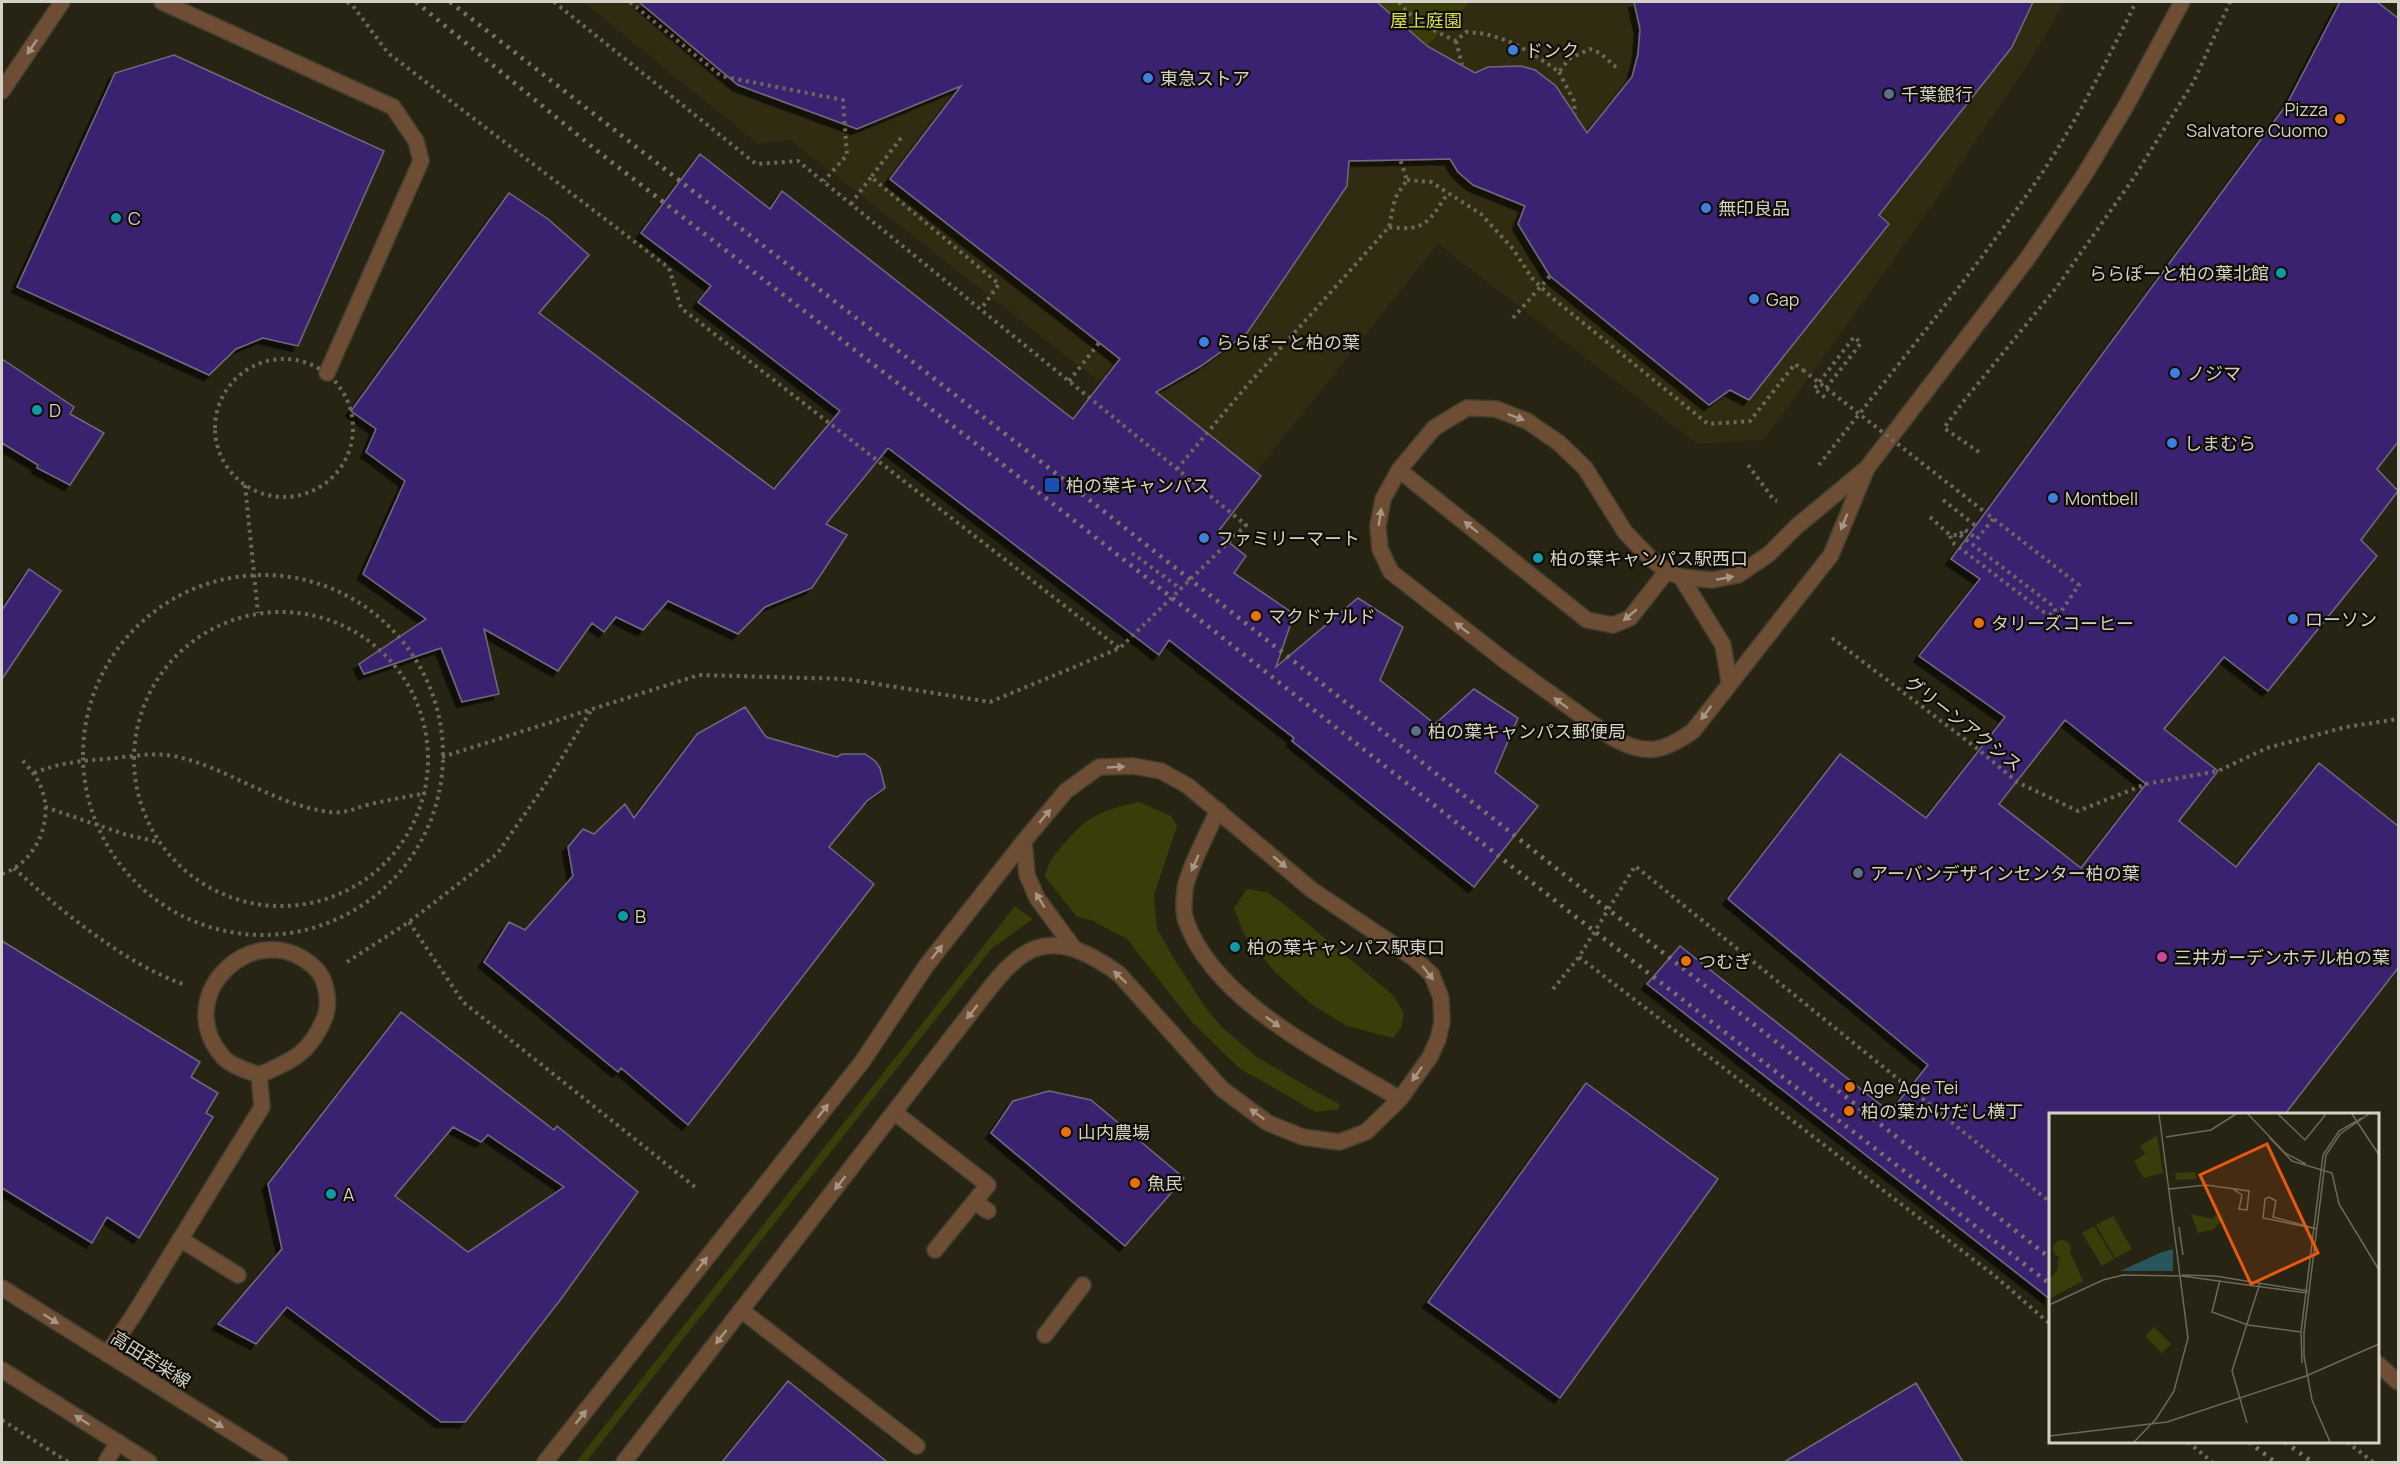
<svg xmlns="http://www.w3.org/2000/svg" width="2400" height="1464" font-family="Manrope,'Noto Sans JP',sans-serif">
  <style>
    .built { fill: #312b12 }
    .green { fill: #3a3c09 }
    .building { fill: #3b2371; stroke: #6e6b7e; stroke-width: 1.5; fill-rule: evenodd; filter: url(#shadow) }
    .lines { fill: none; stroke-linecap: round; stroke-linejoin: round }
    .service-casing { stroke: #444030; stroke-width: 18 }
    .tertiary-casing { stroke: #444030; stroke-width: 18 }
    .path { stroke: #6d695a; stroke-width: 4; stroke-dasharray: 3 4.5; stroke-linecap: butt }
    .service { stroke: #6d4d34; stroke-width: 15 }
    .tertiary { stroke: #6d4d34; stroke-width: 15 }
    .rail { stroke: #787466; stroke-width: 4.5; stroke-dasharray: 3 6; stroke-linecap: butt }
    .path-bridge { stroke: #6d695a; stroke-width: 4; stroke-dasharray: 3 4.5; stroke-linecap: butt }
    .oneway { fill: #a69684 }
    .shop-dot { fill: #3f7fe0; stroke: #0f0d06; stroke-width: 2 }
    .service-dot { fill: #5c6f8a; stroke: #0f0d06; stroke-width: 2 }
    .food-dot { fill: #e8710a; stroke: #0f0d06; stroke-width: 2 }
    .culture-dot { fill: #0f9aa8; stroke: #0f0d06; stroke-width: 2 }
    .transit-dot { fill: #1a4fb4; stroke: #0f0d06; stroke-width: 2 }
    .hotel-dot { fill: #d1479c; stroke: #0f0d06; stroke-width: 2 }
    .labels { text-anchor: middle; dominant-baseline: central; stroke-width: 4.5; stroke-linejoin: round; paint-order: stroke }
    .park-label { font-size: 18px; fill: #d5dc55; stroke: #0f0d06 }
    .poi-label { font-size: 18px; fill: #d4d1c6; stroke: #0f0d06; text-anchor: start }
    .street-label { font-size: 18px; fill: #d4d1c6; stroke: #0f0d06 }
    .inset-road { fill: none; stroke: #6d695b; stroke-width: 1.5 }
    .view { fill: #e8590c; fill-opacity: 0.15; stroke: #e8590c; stroke-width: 3 }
    .inset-edge { fill: none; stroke: #d4d1c6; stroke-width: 3 }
  </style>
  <defs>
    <filter id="shadow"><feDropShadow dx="-5.5" dy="5.5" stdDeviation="0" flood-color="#0009"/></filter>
  </defs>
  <rect width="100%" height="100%" fill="#282413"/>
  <path class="built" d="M583,2H2064L2034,55L1939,196L1764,440L1697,444L1438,244L1240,492L790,140L758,144Z"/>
  <path class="green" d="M1378,2H1470L1427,46Z
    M1139,802L1171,816L1177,826L1154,895L1157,929L1176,962L1205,1007L1223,1028L1258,1058L1340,1105L1338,1109L1316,1112L1239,1068L1192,1022L1127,939L1091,920L1077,917L1045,877C1048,863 1053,856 1063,845C1087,816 1102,810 1139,802Z
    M1247,889L1266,892L1280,901L1393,995L1404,1013L1401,1028L1393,1038L1347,1026L1310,1003L1276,973L1244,934L1234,908Z
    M1015,906L1033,919L992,948L586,1462H576Z"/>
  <path class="building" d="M639,2H1377L1427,46L1475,73L1488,67L1521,66L1535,70L1556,86L1587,133L1632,77L1638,54L1640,29L1634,2H2033L2012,47L1879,215L1889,224L1749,400L1730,390L1709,405L1550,276L1518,224L1525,206L1473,185L1458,172L1450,159L1349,161L1347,186L1247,333L1201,366L1156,392L1261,476L1217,533L1246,556L1234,573L1294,614L1276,667L1358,598L1403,627L1380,680L1435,724L1474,689L1518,718L1495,772L1538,806L1474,887L1292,741L1294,738L1169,640L1159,655L888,448L826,524L847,535L812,588L765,607L738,634L668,601L643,630L616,617L604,632L592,623L558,671L484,629L499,694L462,702L441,648L364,674L359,664L426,619L363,574L405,481L366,452L376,429L351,411L509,193L548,219L589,255L539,313L774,489L840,411L698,302L711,286L641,233L700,154L770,209L782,191L1073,419L1120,359L890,179L961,86L857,129L738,85Z
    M2340,2H2377L2398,18V442L2377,469L2398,491L2361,540L2377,556L2268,691L2224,657L2164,729L2218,771L2179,821L2236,867L2319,763L2398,826V968L2285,1114H2050V1299L1647,984L1680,946L1890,1112L1928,1065L1728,899L1840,754L1926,818L2005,717L1919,656L1980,579L1951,559L2287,104ZM2065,720L2146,784L2081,868L1999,804Z
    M174,55L384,151L298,346L263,338L236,349L209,375L17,287L115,73Z
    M2,359L74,407L70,414L104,433L70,485L37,468L38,465L2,443Z
    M29,569L61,591L2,679V610Z
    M745,707L766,737L837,757L842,754H865L875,761L880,768L885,788L867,801L829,847L874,884L688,1125L621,1068L618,1072L484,962L509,922L525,930L573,876L568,847L583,829L594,834L625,804L634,818L697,734Z
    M2,941L200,1062L191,1077L218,1093L206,1113L213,1117L139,1238L107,1217L92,1243L2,1188Z
    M401,1012L554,1130L557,1126L638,1192L561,1299L465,1422H441L287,1307L256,1344L218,1324L282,1249L268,1184ZM453,1127L481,1142L488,1135L564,1187L468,1252L395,1196Z
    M1586,1083L1718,1179L1560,1398L1428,1302Z
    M1049,1091L1091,1100L1184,1178L1125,1246L991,1133L1013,1101Z
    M788,1381L887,1462H722Z
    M1916,1383L1963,1462H1784Z"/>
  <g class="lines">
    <defs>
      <path id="service" d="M162,2L393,107L416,141L421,161L327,373
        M1399,470L1587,620L1613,625L1630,618L1667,571
        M1681,577L1723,645L1729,681
        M1218,810C1211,826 1185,876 1185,890C1184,899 1183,913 1186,921C1215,1003 1330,1057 1400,1099
        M894,1112L988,1185L935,1250
        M975,1202L988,1211
        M180,1239L238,1275
        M741,1310L917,1446
        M1045,1335L1083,1285
        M107,1354L133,1316L262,1107L259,1075C248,1071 231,1066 223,1057C168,994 259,911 317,970C327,981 330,1004 325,1017C310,1053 294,1060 259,1075
        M2378,1364L2398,1382
        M106,1462L118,1442"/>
      <path id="tertiary" d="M2,91L62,2
        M1867,468L1831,555L1693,731C1662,753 1645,756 1611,737L1508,663L1391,572L1380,549L1378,526L1383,499L1399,470L1434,428L1467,408L1496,409L1527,421L1559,443L1585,468L1625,532L1650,558L1667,571L1681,577L1712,580L1738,575L1769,554L1797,526L1867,468L2027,259L2083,177L2126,106L2182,2
        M1024,841L1027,875L1037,898L1073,947
        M2,1288L280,1462
        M2,1370L149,1462
        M545,1462L862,1062L926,966L1024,841L1066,791L1099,767L1133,766L1161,771L1188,786L1312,890L1415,959L1432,975L1441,998L1442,1022L1438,1039L1430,1057L1400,1099L1366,1132L1339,1142L1303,1137L1268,1123L1222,1089L1119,974C1035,913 1013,959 962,1024L624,1462"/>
    </defs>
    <use href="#service" class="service-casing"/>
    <use href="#tertiary" class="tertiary-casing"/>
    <path class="path" d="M347,2L353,6L388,53L669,268L681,308L1119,648
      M630,2L721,76L843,100L847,155L824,181
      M1399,2C1414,22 1433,30 1456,41L1466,32C1502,33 1530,51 1559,72L1569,59L1590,49L1600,53L1617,68
      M1456,41L1462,65
      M1559,72L1574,101L1575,114
      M901,138L871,177L999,284L981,309
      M1407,180L1431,182L1481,214L1513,249L1532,278L1550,296L1708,424L1750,421L1795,364L1803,370
      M851,204L871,177
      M1389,227C1426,232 1429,221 1448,193
      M1513,318L1550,276
      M215 428a69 69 0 1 1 138 0a69 69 0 1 1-138 0Z
      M1069,381L1099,343
      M1826,388L1861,343L1854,337L1814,389L1827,399
      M1979,452L1944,428L1963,402L2056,288L2133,179L2194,81L2230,2
      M1748,465L1774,500L1777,501
      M1819,465C1894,369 1973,274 2042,173C2078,119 2107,60 2136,2
      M1177,469L1245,388L1389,227L1395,198L1407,180L1400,159
      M245,485L258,613
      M1943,500L1976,526
      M1930,517L1950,535
      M1993,519L1977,539L1964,529L1960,535H1950L1952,542L2045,613L2057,616
      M1960,535L2053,606L2058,616L2079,585L1986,513
      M1132,553L1181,589
      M83 755a180 180 0 1 1 360 0a180 180 0 1 1-360 0Z
      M134 759a147 147 0 1 1 294 0a147 147 0 1 1-294 0Z
      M1832,638L1979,750L2017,782L2078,811L2146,784L2218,771L2267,748L2346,727L2398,719
      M442,757L699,675L846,679L990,702L1120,648L1246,525L798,161L756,164L554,2
      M34,773C58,763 80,761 105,759C128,757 151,752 174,756C226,767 270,802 323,811C342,815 350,810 367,805C387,800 406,797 426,793
      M45,807L124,834L158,842
      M14,868C58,909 127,965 183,984
      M2,874C33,864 53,825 43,793C39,779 30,768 20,758
      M409,922L463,1002L695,1187
      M1579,957L1995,1276L2050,1324
      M347,962L409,922L497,854L545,785L592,709
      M1553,989L1579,957L1635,866L2050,1202
      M2,1420L68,1462
      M2188,1442L2212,1462
      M2347,1442L2373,1462"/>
    <use href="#service" class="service"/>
    <use href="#tertiary" class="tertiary"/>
    <path class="rail" d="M416,2L596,150L1028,484L1567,910L2050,1284
      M450,2L1040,461L2050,1258
      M2249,1442L2275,1462
      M2285,1442L2312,1462"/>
    <path class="path-bridge" d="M1803,370L1986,513"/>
  </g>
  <defs><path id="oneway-solid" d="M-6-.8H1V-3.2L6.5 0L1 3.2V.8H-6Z" transform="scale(1.5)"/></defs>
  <g class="oneway">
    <use href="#oneway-solid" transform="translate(32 47) rotate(124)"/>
    <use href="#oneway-solid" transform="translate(1516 417) rotate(21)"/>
    <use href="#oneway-solid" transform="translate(1380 517) rotate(-81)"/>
    <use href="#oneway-solid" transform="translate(1844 522) rotate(112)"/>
    <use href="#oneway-solid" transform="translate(1471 527) rotate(-141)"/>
    <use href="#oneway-solid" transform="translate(1725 578) rotate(-11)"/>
    <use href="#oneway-solid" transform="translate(1630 615) rotate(140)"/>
    <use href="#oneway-solid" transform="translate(1462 628) rotate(-142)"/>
    <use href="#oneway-solid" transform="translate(1561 703) rotate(-143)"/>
    <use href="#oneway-solid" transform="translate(1706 713) rotate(127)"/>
    <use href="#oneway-solid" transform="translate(1116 767) rotate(-3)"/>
    <use href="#oneway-solid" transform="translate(1045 816) rotate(-50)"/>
    <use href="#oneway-solid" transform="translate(1280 862) rotate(40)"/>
    <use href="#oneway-solid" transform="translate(1195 863) rotate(114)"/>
    <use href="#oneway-solid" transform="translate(1040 900) rotate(-121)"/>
    <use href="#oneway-solid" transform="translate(937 952) rotate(-52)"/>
    <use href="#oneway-solid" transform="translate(1428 973) rotate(52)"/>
    <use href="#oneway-solid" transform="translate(1120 977) rotate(-137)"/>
    <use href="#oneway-solid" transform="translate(972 1012) rotate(129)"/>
    <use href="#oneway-solid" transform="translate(1273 1022) rotate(37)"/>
    <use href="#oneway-solid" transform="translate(1417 1074) rotate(125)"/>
    <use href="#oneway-solid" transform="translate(823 1111) rotate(-52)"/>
    <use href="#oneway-solid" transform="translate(1257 1114) rotate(-144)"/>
    <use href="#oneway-solid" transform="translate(840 1183) rotate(128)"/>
    <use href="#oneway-solid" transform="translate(702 1264) rotate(-52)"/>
    <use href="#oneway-solid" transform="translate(51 1319) rotate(32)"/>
    <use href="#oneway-solid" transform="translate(721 1337) rotate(128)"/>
    <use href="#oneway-solid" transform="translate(581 1417) rotate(-52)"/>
    <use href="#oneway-solid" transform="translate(82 1420) rotate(-148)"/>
    <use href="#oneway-solid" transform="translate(216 1423) rotate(32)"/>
  </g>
  <g class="shop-dot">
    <circle cx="1513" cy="50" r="6"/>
    <circle cx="1148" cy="78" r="6"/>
    <circle cx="1706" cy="208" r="6"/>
    <circle cx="1754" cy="299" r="6"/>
    <circle cx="1204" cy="342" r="6"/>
    <circle cx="2175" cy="373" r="6"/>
    <circle cx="2172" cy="443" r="6"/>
    <circle cx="2053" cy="498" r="6"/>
    <circle cx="1204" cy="538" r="6"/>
    <circle cx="2293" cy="619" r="6"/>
  </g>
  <g class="service-dot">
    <circle cx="1889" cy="94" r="6"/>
    <circle cx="1416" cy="731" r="6"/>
    <circle cx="1858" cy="873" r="6"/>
  </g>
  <g class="food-dot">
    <circle cx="2340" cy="119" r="6"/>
    <circle cx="1256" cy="616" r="6"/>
    <circle cx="1979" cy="623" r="6"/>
    <circle cx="1686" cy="961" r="6"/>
    <circle cx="1850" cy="1087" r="6"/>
    <circle cx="1849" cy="1111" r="6"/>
    <circle cx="1066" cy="1132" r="6"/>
    <circle cx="1135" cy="1183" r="6"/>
  </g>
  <g class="culture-dot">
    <circle cx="116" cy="218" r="6"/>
    <circle cx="2281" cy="273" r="6"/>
    <circle cx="37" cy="410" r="6"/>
    <circle cx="1538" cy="558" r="6"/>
    <circle cx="623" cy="916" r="6"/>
    <circle cx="1235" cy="947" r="6"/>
    <circle cx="331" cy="1194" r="6"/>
  </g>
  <rect class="transit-dot" x="1044" y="477" width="16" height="16" rx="3"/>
  <circle class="hotel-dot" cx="2162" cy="957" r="6"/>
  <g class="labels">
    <g class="park-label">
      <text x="1426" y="20">屋上庭園</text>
    </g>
    <g class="poi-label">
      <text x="1525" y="50">ドンク</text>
      <text x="1160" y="78">東急ストア</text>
      <text x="1901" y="94">千葉銀行</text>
      <text x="2328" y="109" text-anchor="end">Pizza<tspan x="2328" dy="21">Salvatore Cuomo</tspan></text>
      <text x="1718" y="208">無印良品</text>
      <text x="128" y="218">C</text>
      <text x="2269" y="273" text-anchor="end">ららぽーと柏の葉北館</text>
      <text x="1766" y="299">Gap</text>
      <text x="1216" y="342">ららぽーと柏の葉</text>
      <text x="2187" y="373">ノジマ</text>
      <text x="49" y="410">D</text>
      <text x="2184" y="443">しまむら</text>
      <text x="1066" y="485">柏の葉キャンパス</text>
      <text x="2065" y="498">Montbell</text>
      <text x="1216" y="538">ファミリーマート</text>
      <text x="1550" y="558">柏の葉キャンパス駅西口</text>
      <text x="1268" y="616">マクドナルド</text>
      <text x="2305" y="619">ローソン</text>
      <text x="1991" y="623">タリーズコーヒー</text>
      <text x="1428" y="731">柏の葉キャンパス郵便局</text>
      <text x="1870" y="873">アーバンデザインセンター柏の葉</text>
      <text x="635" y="916">B</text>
      <text x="1247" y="947">柏の葉キャンパス駅東口</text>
      <text x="2174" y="957">三井ガーデンホテル柏の葉</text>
      <text x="1698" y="961">つむぎ</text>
      <text x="1862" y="1087">Age Age Tei</text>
      <text x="1861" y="1111">柏の葉かけだし横丁</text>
      <text x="1078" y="1132">山内農場</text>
      <text x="1147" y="1183">魚民</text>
      <text x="343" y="1194">A</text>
    </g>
    <g class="street-label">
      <text transform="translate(1964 723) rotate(38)">グリーンアクシス</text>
      <text transform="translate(151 1359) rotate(32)">高田若柴線</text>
    </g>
  </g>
  <g transform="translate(2049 1113)">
    <rect width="330" height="330" fill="#282413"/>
    <path d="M108,22L114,60L94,65L85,48L96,41L91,33ZM146,59L148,66L127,67L126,60ZM142,101L164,106L165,102L174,105L165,116L149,120ZM64,103L83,136L66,145L47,112ZM45,113L65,146L53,153L33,120ZM4 136a9 9 0 1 1 18 0a9 9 0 1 1-18 0ZM22,141L34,168L0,186V166L8,158L9,146ZM105,214L122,231L113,240L96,223Z" fill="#3a3c09"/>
    <path d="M124,136V158H71L113,139Z" fill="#28545e"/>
    <path class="inset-road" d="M199,1L236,40L257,51M229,1L256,27L277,1M303,1L330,42M117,24L162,17L187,1M220,24L243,48L283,60L290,91L330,157M120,76L157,72L200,78L198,97L190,96L193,82L184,76M220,84L227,88L224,104L268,116L214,105L216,86ZM130,114L134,142M133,162L166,163L259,178M171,167L163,199L199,212L252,219M0,192L54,167L74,162L133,163L258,180M253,250L252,219L274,42L290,18L313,5M198,310L183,258L211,170M0,323L118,309L257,263L330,231M85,329L107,306L125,278L139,225L110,1M281,329L263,287L255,243V219L277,42L291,21L320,1"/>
    <path class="view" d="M218,31L269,140L202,171L151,62Z"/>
    <rect width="330" height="330" class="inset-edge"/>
  </g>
  <rect width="2400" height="1464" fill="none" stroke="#d4d1c6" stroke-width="6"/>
</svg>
